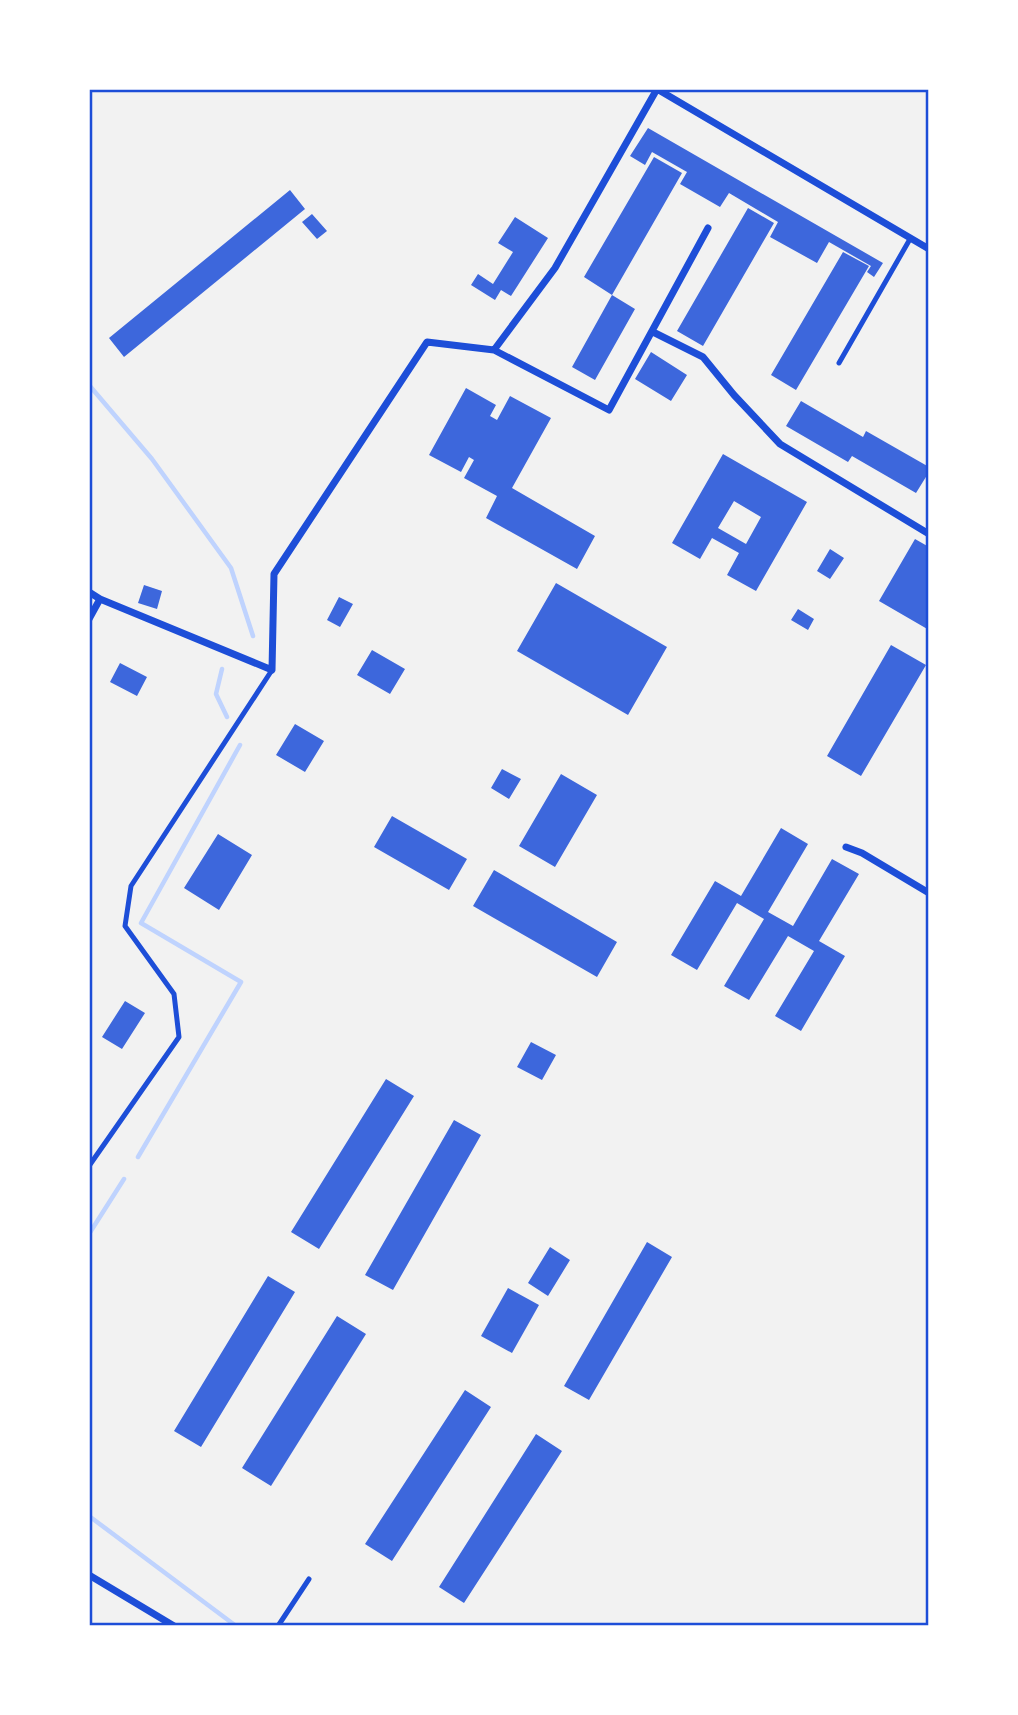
<svg xmlns="http://www.w3.org/2000/svg" width="1018" height="1715" font-family="'Times New Roman',serif">
  <style>
    .lines { fill: none; stroke-linecap: round; stroke-linejoin: round }
    .stream { stroke: #bfd3fe; stroke-width: 4.5 }
    .building { fill: #3d67dc; fill-rule: evenodd }
    .service { stroke: #1d4ed8; stroke-width: 5 }
    .minor { stroke: #1d4ed8; stroke-width: 7 }
    .neatline { fill: none; stroke: #1d4ed8; stroke-width: 2.5 }
  </style>
  <rect width="100%" height="100%" fill="#f2f2f2"/>
  <g class="lines">
    <path class="stream" d="M89,385L152,459L231,568L253,636
      M222,669L216,694L227,717
      M138,1157L241,982L141,923L240,745
      M89,1234L124,1179
      M89,1516L236,1626"/>
  </g>
  <path class="building" d="M648,128L883,263L874,277L867,272L871,266L829,242L817,263L770,237L778,222L729,193L720,207L680,184L687,172L652,152L645,165L630,156Z
    M654,157L682,173L612,295L584,277Z
    M290,190L305,209L124,357L109,338Z
    M748,208L774,223L703,346L677,331Z
    M312,214L327,231L317,239L302,222Z
    M515,217L548,238L511,296L501,290L495,300L471,285L478,274L493,284L513,252L498,243Z
    M843,252L869,266L796,390L771,375Z
    M612,295L635,309L595,380L572,367Z
    M651,352L687,375L671,401L635,379Z
    M466,388L496,405L490,416L497,420L510,396L551,418L512,488L595,536L577,569L486,518L497,496L464,478L474,460L469,457L461,472L429,455Z
    M801,401L863,437L866,431L929,467V472L916,493L852,456L848,462L786,426Z
    M723,454L807,502L756,591L727,575L739,553L712,538L700,559L672,543ZM734,501L761,517L746,544L718,528Z
    M915,539L929,547V630L879,601Z
    M830,549L844,558L830,579L817,571Z
    M556,583L667,647L628,715L517,651Z
    M144,585L162,591L157,609L138,603Z
    M339,597L353,604L340,627L327,620Z
    M798,609L814,619L808,630L791,620Z
    M891,645L926,665L861,776L827,756Z
    M372,650L405,669L390,694L357,675Z
    M120,663L147,677L137,696L110,682Z
    M295,724L324,741L305,772L276,755Z
    M502,769L521,779L509,799L491,788Z
    M561,774L597,795L555,867L519,846Z
    M392,816L467,859L449,890L374,847Z
    M781,828L808,844L768,912L793,926L832,859L859,874L819,941L845,956L801,1031L775,1016L814,951L788,936L749,1000L724,986L764,919L737,903L697,970L671,955L715,881L741,896Z
    M218,834L252,855L219,910L184,888Z
    M494,870L617,942L597,977L473,906Z
    M125,1001L145,1013L122,1049L102,1037Z
    M531,1042L556,1055L542,1080L517,1067Z
    M386,1079L414,1096L319,1249L291,1232Z
    M454,1120L481,1135L393,1290L365,1275Z
    M647,1242L672,1257L589,1400L564,1386Z
    M550,1247L570,1260L548,1296L528,1283Z
    M268,1276L295,1292L201,1447L174,1431Z
    M508,1288L539,1305L512,1353L481,1336Z
    M337,1316L366,1334L271,1486L242,1468Z
    M465,1390L491,1407L392,1561L365,1544Z
    M536,1434L562,1451L464,1603L439,1587Z"/>
  <g class="lines">
    <path class="service" d="M839,363L910,239
      M89,1166L179,1037L174,994L125,926L131,886L272,670
      M278,1626L309,1579"/>
    <path class="minor" d="M657,89L929,249
      M653,332L703,357L734,395L780,444L929,534
      M494,350L555,268L657,89
      M89,592L100,599L272,670L274,574L427,342L494,350L609,410L708,228
      M89,619L100,599
      M846,847L862,853L929,893
      M89,1575L174,1626"/>
  </g>
  <rect width="1018" height="1715" fill="none" stroke="#ffffff" stroke-width="182"/>
  <rect x="91" y="91" width="836" height="1533" class="neatline"/>
</svg>
